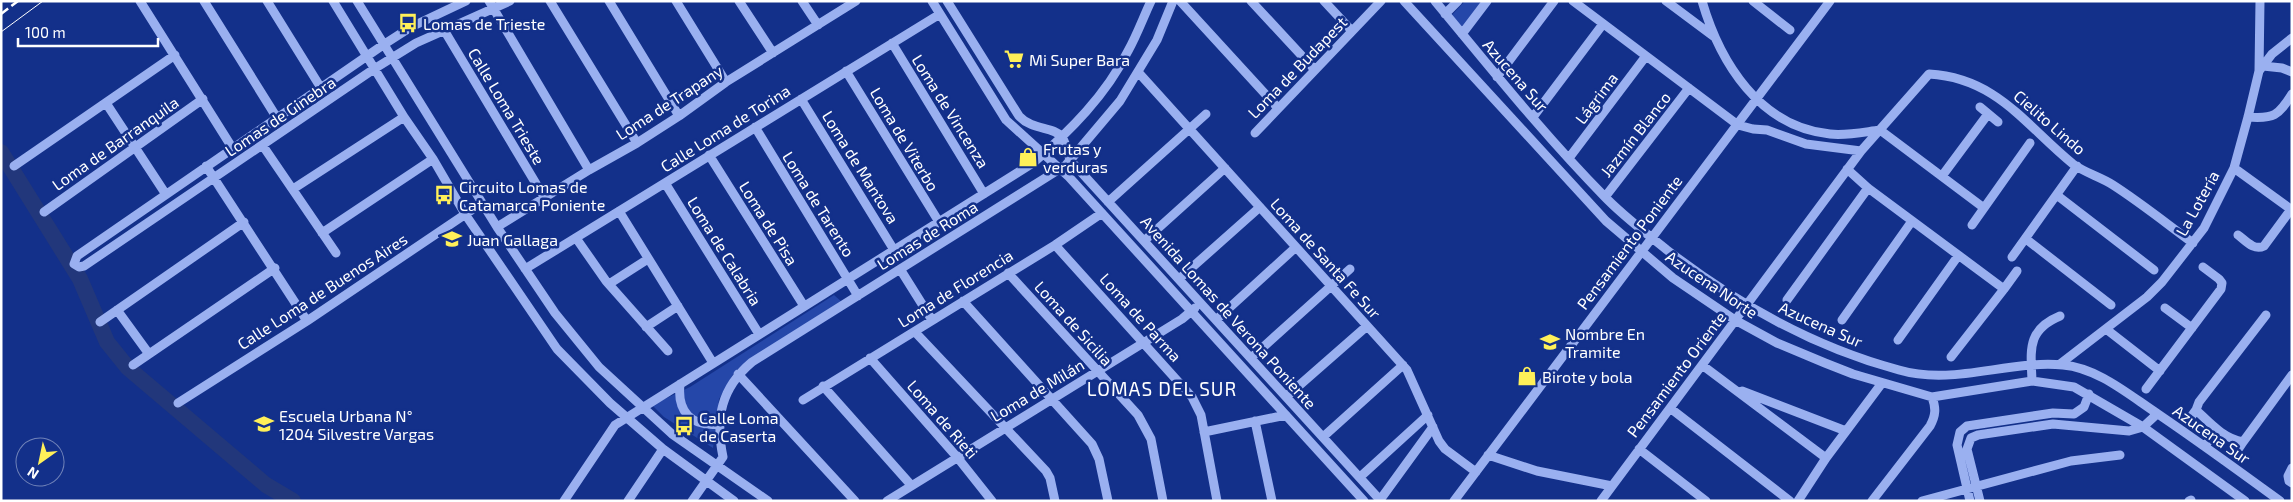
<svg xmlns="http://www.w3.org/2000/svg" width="2293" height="502" font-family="'Exo 2',sans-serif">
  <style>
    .green { fill: #2547a9 }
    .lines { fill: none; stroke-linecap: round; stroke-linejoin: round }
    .river { stroke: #22377b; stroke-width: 16 }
    .minor { stroke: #9ab0f0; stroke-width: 9 }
    .tram { stroke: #fff; stroke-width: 1 }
    .rail { stroke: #fff; stroke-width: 2.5; stroke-dasharray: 9 4; stroke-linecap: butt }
    .labels { text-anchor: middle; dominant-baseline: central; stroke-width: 5; stroke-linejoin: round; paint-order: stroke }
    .poi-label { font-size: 16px; fill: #fff; stroke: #13308a; text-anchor: start }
    .street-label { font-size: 16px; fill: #fff; stroke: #13308a }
    .quarter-label { font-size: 19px; letter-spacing: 1px; fill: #fff; stroke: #13308a }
  </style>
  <rect width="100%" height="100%" fill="#13308a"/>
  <path class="green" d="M1465,1H1483L1462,28L1452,15Z
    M834,295L843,303L735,371L719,399L713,448L664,417L652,405L690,387Z"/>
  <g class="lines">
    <path class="river" d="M1,152L80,279L107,342L128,368L266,485L293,501"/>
    <path class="minor" d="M140,1L233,149
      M204,1L277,118
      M267,1L321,88
      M333,1L404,117L433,159L465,214L557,349L610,403L663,449L734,501
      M357,1L497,227L555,313L599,367L672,434L768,501
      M466,1L411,27L383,45L77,256L74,264L79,267L84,266L374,69L416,43L510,1
      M489,1L589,170
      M550,1L637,143
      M609,1L679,116
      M676,1L726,82
      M739,1L773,53
      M802,1L818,25
      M932,1L1006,120L1069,177L1364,501
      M947,1L1019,116C1033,131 1053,126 1062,137C1066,143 1068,153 1070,160L1381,501
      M1180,1L1278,108
      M1251,1L1315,70
      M1324,1L1352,31
      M1404,1L1606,221L1673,278L1735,320L1777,343L1825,363L1853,374L1932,397L2032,381L2074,387L2143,427L2245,501
      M1435,1C1490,67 1544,135 1604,196C1623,216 1646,233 1667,250C1737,304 1813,347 1899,370C1954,386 2007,360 2063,365C2098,368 2129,395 2158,414C2199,442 2239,471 2280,501
      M1573,1L1738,125L1753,129L1767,130L1806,144L1861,151
      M1666,1L1713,36
      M1702,1C1720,63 1760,127 1830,134C1846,136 1864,132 1880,130L1984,208
      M1753,1L1790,30
      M1445,14L1458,1
      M444,30L544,197
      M1462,34L1487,1
      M892,43L984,194
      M2263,66L2282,68L2292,72
      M846,71L939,222
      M2259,71L2272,54L2292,38
      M1138,72L1407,370L1439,441L1445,449L1476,472
      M1497,77L1554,1
      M801,99L894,250
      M106,103L165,193
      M1980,107L1998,122
      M1533,117L1603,24
      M2248,117C2274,119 2278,116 2292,94
      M755,127L858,296
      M1255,133L1381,1
      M263,146L336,253
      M709,155L804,306
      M1569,158L1646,56
      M14,166L175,55
      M206,166L307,321
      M2234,168L2292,210
      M1847,169L1868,188L2004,289L1951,357
      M1942,176L1988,114
      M665,183L759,334
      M293,189L404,117
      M2058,196L2154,270
      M1605,197L1689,88
      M1108,202L1206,114
      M619,211L713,363
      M44,212L203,99
      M1972,225L2030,143
      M497,227L589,170L637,143L679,116L726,82L856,1
      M322,233L433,159
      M2238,235C2246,241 2254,251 2264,246L2292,208
      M576,238L606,281L668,351
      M2026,239L2111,305
      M1144,241L1225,168
      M1055,245L1192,397L1201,415L1217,501
      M2012,257L2077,166
      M525,269L940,14
      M900,269L932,320
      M1008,273L1138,415L1151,439L1163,501
      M1179,279L1260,207
      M609,284L648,259
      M2004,289L2017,271
      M1787,300L1868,188
      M963,301L1092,444L1099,459L1108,501
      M2165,308L2192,328
      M117,310L149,354
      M2266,315L2199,402L2196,410C2211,424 2223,438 2243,442L2292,375
      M1216,320L1296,247
      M1842,320L1912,221
      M100,322L244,222
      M646,327L678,306
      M2106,329L2160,371
      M915,332L1046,471L1050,478L1055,501
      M1898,340L1958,256
      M870,358L957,457L992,501
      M1251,358L1350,269
      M2060,364L2147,297L2162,282L2204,228L2234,168L2248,117L2259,71L2260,1
      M133,365L275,268
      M1702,365L1826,458
      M738,374L855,501
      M2032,381C2031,351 2026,330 2060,316
      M680,384C677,412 691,427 720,424
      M823,386L911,485
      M2146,389L2221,289L2222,283L2219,279L2203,267
      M1742,391L1846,431
      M1286,397L1367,326
      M803,400L1055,245L1102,213
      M178,403L307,321L482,203
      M1670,408L1790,501
      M1255,421L1272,501
      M2188,421L2196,410
      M1204,432L1286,415
      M1323,437L1403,365
      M2205,446L2217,430
      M1639,449L1706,501
      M2235,454L2243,442
      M1488,455L1537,471L1612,486
      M2292,468L2288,476L2289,481L2292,483
      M1360,477L1428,415
      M1380,500L1433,427
      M564,501L615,425L1033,163C1070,131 1106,95 1128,51C1137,35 1143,18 1151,1
      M628,501L663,449
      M692,501L723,457C715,418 721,388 752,362L1066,165L1120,101L1157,40L1173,1
      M887,501L1182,319L1195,308
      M1454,501L1830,1
      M1601,501L1861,151L1929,74C1997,78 2025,125 2073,164C2085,173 2101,177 2113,185C2141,203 2167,224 2193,243
      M1798,501L1826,458L1882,383
      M1872,501L1930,426C1936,415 1936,408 1932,397
      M1922,501L2071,461L2120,455
      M1970,501L1957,445L1960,432L1967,426L2053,413L2074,414L2084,407L2089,394
      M1980,501L1967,449L1971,438L1978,435L2053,424L2129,431L2143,427L2157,414
      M2189,501L2191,500"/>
    <path class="tram" d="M1,32L43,1"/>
    <path class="rail" d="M1,14L18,1"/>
  </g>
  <defs>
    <symbol id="bus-bare" viewBox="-9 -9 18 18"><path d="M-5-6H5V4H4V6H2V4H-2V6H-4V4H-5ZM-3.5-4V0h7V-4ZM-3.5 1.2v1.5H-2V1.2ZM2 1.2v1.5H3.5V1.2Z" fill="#fff059" stroke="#13308a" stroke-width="2.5" paint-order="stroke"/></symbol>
    <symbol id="supermarket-bare" viewBox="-9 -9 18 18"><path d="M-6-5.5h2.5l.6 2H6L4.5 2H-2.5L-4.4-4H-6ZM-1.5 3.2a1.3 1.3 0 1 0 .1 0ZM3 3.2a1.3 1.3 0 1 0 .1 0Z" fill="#fff059" stroke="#13308a" stroke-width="2.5" paint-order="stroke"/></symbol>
    <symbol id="shop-bare" viewBox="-9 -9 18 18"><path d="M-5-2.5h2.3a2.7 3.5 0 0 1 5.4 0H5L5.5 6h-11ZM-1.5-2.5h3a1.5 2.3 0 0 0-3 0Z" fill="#fff059" stroke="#13308a" stroke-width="2.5" paint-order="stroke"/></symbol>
    <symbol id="school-bare" viewBox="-9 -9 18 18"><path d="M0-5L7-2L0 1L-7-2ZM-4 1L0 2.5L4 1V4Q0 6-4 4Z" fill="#fff059" stroke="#13308a" stroke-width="2.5" paint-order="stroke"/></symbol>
  </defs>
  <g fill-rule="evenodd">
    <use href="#bus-bare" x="394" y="9" width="28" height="28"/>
    <use href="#supermarket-bare" x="1000" y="45" width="28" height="28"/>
    <use href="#shop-bare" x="1014" y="143" width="28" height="28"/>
    <use href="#bus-bare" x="430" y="181" width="28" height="28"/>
    <use href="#school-bare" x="438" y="225" width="28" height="28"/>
    <use href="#school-bare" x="1536" y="328" width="28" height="28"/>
    <use href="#shop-bare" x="1513" y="362" width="28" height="28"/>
    <use href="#school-bare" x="250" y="410" width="28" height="28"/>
    <use href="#bus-bare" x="670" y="412" width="28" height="28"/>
  </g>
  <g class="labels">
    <g class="poi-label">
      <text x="423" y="23">Lomas de Trieste</text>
      <text x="1029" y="59">Mi Super Bara</text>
      <text x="1043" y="148">Frutas y<tspan x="1043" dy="18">verduras</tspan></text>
      <text x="459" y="186">Circuito Lomas de<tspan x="459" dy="18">Catamarca Poniente</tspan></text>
      <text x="467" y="239">Juan Gallaga</text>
      <text x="1565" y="333">Nombre En<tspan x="1565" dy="18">Tramite</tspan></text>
      <text x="1542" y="376">Birote y bola</text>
      <text x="279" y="415">Escuela Urbana N°<tspan x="279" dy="18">1204 Silvestre Vargas</tspan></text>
      <text x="699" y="417">Calle Loma<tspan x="699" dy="18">de Caserta</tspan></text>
    </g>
    <g class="street-label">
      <text transform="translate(1297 67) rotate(-46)">Loma de Budapest</text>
      <text transform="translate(1516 75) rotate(49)">Azucena Sur</text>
      <text transform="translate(1596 98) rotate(-53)">Lágrima</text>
      <text transform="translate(669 102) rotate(-33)">Loma de Trapany</text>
      <text transform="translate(507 106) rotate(59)">Calle Loma Trieste</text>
      <text transform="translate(951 111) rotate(58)">Loma de Vincenza</text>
      <text transform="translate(280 116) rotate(-34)">Lomas de Ginebra</text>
      <text transform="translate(2050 122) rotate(41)">Cielito Lindo</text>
      <text transform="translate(725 128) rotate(-32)">Calle Loma de Torina</text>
      <text transform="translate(1635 134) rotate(-52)">Jazmín Blanco</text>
      <text transform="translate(905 139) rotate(59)">Loma de Viterbo</text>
      <text transform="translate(115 143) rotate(-35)">Loma de Barranquila</text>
      <text transform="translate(861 167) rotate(58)">Loma de Mantova</text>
      <text transform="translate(2197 203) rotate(-61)">La Lotería</text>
      <text transform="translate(819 204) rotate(58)">Loma de Tarento</text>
      <text transform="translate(769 223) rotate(58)">Loma de Pisa</text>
      <text transform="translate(927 235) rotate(-32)">Lomas de Roma</text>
      <text transform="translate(1629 242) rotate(-53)">Pensamiento Poniente</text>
      <text transform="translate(725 251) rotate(58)">Loma de Calabria</text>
      <text transform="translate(1326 258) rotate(48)">Loma de Santa Fe Sur</text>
      <text transform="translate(1712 284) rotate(34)">Azucena Norte</text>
      <text transform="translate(955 288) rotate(-32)">Loma de Florencia</text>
      <text transform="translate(322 291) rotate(-33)">Calle Loma de Buenos Aires</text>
      <text transform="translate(1229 312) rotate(48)">Avenida Lomas de Verona Poniente</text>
      <text transform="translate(1141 317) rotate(48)">Loma de Parma</text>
      <text transform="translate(1074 323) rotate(48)">Loma de Sicilia</text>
      <text transform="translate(1821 324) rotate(24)">Azucena Sur</text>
      <text transform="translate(1676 374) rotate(-53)">Pensamiento Oriente</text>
      <text transform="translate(1037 390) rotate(-31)">Loma de Milán</text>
      <text transform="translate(943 419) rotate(49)">Loma de Rieti</text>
      <text transform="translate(2212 434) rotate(35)">Azucena Sur</text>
    </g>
    <g class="quarter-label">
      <text x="1162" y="388">LOMAS DEL SUR</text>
    </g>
  </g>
  <rect width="2293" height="502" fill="none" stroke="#ffffff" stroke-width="5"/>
  <g transform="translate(40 462) rotate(213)"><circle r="24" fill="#13308a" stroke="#7183b9"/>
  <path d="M0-4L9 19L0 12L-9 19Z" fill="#fff059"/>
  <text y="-8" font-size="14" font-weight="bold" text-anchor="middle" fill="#ffffff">N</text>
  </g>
  <path d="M18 38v8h140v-8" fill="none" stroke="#ffffff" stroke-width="2.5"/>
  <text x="25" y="38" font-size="15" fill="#ffffff" stroke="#13308a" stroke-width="4" paint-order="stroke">100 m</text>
</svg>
